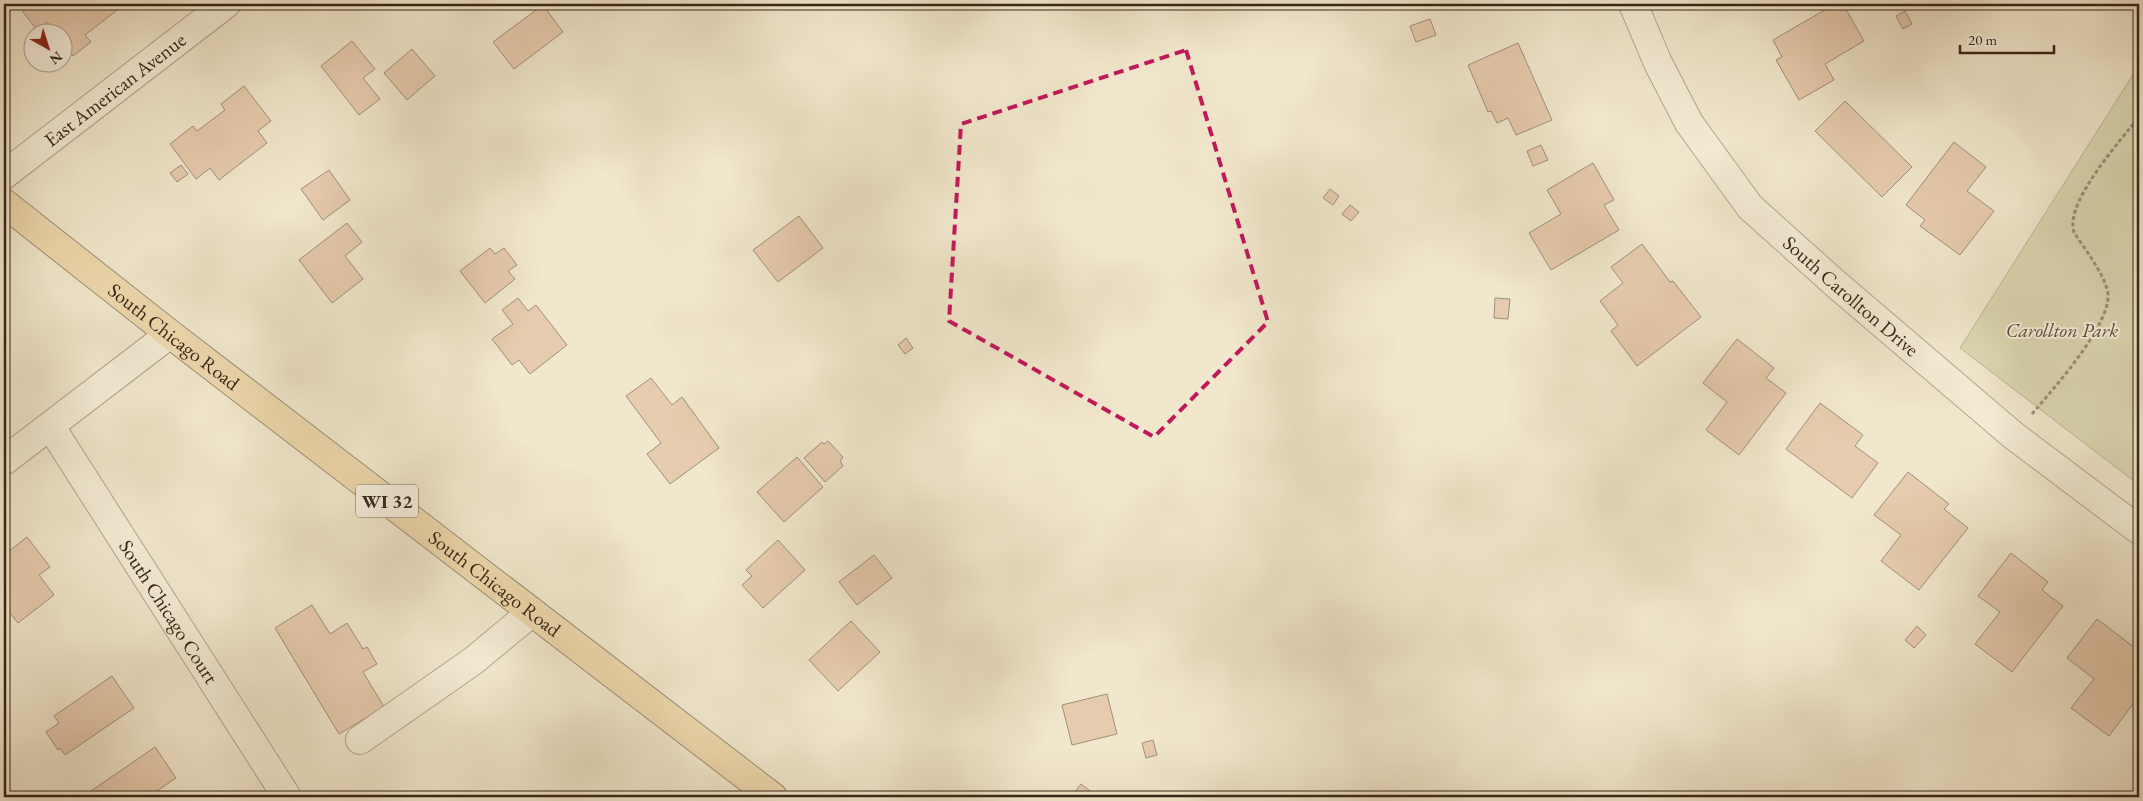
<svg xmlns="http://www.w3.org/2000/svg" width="2143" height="801" font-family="'EB Garamond',serif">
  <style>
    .green { fill: #c2c392; stroke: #7c7454 }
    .building { fill: #dba88a; stroke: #372617 }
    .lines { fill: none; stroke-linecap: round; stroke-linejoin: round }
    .minor-casing { stroke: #665644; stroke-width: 30 }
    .major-casing { stroke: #372617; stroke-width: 30 }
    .path { stroke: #372617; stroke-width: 3; stroke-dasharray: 4 2.5; stroke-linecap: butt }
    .minor { stroke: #f6efde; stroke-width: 28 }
    .major { stroke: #e8c486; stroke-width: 28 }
    .marked { fill: none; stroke: #c2185b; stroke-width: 4; stroke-dasharray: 10 6; stroke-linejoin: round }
    .labels { text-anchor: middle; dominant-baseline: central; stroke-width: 4; stroke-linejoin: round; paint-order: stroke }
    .shield { fill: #f6efde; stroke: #706253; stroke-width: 1 }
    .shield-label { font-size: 19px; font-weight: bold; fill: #372617 }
    .street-label { font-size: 20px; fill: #372617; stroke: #f6efde }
    .park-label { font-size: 20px; font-style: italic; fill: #5a4d36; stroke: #f6efde }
  </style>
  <rect width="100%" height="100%" fill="#f1e7cc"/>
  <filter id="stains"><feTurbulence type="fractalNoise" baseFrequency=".004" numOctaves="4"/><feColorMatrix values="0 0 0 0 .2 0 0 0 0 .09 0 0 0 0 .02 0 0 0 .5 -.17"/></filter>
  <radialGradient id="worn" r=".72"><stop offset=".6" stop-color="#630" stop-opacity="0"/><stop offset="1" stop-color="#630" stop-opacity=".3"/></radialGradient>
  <path class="green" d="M2139,65V485L1960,348Z"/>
  <path class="building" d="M17,4H125L85,35L91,42L73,56L62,42V32H55L47,22L37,30Z
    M1456,4H1474L1457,9Z
    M1835,4H1843L1864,41L1825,64L1834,80L1799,100L1776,60L1782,57L1773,40Z
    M543,5L563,32L514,69L493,42Z
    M1905,11L1912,24L1903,29L1896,16Z
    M1430,19L1436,35L1416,42L1410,26Z
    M352,41L375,69L363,78L380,99L359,115L321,66Z
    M1518,43L1552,120L1516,135L1508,118L1497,123L1491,111L1488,112L1468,65Z
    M412,49L435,76L407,100L384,73Z
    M244,86L271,121L258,131L267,143L219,180L210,168L196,179L170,144L193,126L197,131L225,110L221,104Z
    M1845,101L1912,167L1882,197L1815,131Z
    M1954,142L1986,167L1967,191L1994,211L1960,255L1920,226L1925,220L1906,205Z
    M1541,145L1548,160L1533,166L1527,151Z
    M1593,163L1614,200L1604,205L1619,230L1551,270L1529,233L1561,214L1547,190Z
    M181,165L188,174L177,182L170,173Z
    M329,170L350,200L323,220L301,189Z
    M1330,189L1339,196L1333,205L1323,198Z
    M1350,205L1359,212L1351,221L1342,214Z
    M799,216L823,248L778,282L753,250Z
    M347,223L362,242L345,256L363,279L332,303L299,260Z
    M1642,244L1670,282L1673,281L1701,317L1637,366L1611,331L1618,325L1600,301L1623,283L1611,267Z
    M490,248L495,254L504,248L517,265L508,271L515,279L485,303L460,271Z
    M518,298L528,311L536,305L567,345L530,374L519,360L512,365L492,339L513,324L502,310Z
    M1495,298L1510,299L1508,319L1494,318Z
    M906,338L913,348L905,354L898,345Z
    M1737,339L1774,368L1766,378L1786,393L1739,455L1706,430L1727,402L1703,383Z
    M651,378L672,405L682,397L719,448L670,484L647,454L661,443L626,396Z
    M1820,403L1863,435L1855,446L1878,463L1852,498L1786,449Z
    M828,441L843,457L840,461L843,466L825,482L804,458L822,442L824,444Z
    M797,457L823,487L784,522L757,492Z
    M1908,472L1949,504L1944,509L1968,528L1919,590L1881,561L1901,535L1874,515Z
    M27,537L50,567L39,575L54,595L18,623L4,605V555Z
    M778,540L805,570L763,608L742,585L752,576L746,570Z
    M2011,553L2048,582L2042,590L2063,606L2012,672L1975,644L2000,612L1978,596Z
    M874,555L892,578L857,605L839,582Z
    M312,605L330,634L347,623L363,649L367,647L377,664L363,672L384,707L339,734L275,628Z
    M2097,619L2139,651L2134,657L2139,661V696L2109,736L2071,708L2094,679L2067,658Z
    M851,621L880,652L838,691L809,660Z
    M1917,626L1926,635L1914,648L1905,640Z
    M112,676L134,708L65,755L60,748L58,750L46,732L59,723L54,716Z
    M1107,694L1117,734L1072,745L1062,705Z
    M1153,740L1157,755L1146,758L1142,743Z
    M155,747L176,778L148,797H95L91,791Z
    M1081,784L1098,797H1071Z"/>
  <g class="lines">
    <defs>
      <g id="minor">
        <path id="s1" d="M1633,4L1658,63L1689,123L1750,207L1837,285L2014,436L2139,530"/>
        <path id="s2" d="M4,175L226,4"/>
        <path id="s3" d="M51,427L287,797"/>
        <path d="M4,461L170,334"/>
        <path d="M360,740L473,661L532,612"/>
      </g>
      <g id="major">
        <path id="s4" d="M4,203L170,334L773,797"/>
      </g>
    </defs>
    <use href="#minor" class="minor-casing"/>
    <use href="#major" class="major-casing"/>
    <path class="path" d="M2032,414C2052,390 2117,319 2107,289C2101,269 2085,250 2074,232C2064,203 2121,140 2139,117"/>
    <use href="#minor" class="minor"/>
    <use href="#major" class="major"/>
  </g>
  <path d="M0 0H2143V801H0ZM1186,50L1268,322L1154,437L949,321L961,124Z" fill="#f1e7cc" fill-opacity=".55" fill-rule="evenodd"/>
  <path class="marked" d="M1186,50L1268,322L1154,437L949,321L961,124Z"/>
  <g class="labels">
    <rect class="shield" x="356" y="484.5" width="62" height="33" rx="4"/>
    <g class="shield-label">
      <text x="387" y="501">WI 32</text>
    </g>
    <g class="street-label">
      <text stroke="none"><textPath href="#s2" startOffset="140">East American Avenue</textPath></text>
      <text stroke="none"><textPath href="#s1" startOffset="370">South Carollton Drive</textPath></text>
      <text stroke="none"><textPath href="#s4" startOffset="216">South Chicago Road</textPath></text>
      <text stroke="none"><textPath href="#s4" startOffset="621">South Chicago Road</textPath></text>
      <text stroke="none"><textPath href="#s3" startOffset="219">South Chicago Court</textPath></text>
    </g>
    <g class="park-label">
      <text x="2062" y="330">Carollton Park</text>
    </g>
  </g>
  <rect width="2143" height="801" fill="none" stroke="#f1e7cc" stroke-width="20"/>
  <rect x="5" y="5" width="2133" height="791" fill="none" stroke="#372617" stroke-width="2.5"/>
  <rect x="10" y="10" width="2123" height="781" fill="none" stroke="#372617"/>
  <g transform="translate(48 48) rotate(141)"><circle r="24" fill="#f6efde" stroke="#aa9f8e"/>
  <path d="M0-4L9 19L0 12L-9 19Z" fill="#8f2418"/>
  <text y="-8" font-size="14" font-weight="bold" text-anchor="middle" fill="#372617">N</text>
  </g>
  <path d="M1960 45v8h94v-8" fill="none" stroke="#372617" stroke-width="2.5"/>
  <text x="1968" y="45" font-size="15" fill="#372617" stroke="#f6efde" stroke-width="4" paint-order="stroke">20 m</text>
  <rect width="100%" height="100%" filter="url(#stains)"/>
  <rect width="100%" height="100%" fill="url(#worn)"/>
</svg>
